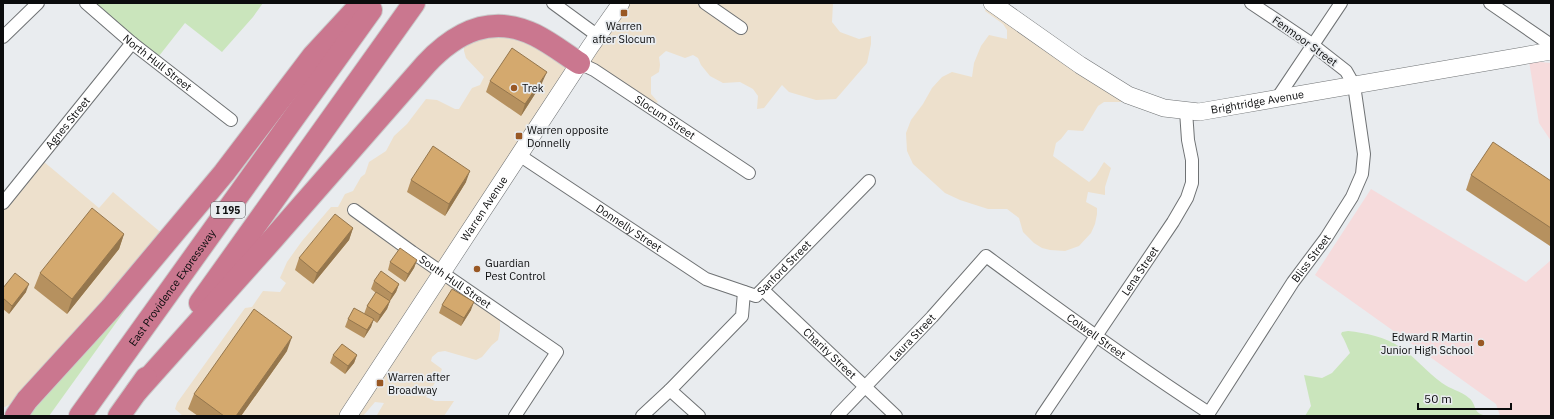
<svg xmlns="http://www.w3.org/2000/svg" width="1554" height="419" font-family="'IBM Plex Sans',sans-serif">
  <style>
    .commercial { fill: #ede0cc }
    .education { fill: #f6dbdc }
    .green { fill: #cae5bc }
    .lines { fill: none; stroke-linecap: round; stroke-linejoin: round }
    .street-casing { stroke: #6f7274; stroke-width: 14 }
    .secondary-casing { stroke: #6f7274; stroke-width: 18 }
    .highway-casing { stroke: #c9caca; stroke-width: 24 }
    .street { stroke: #fff; stroke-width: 12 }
    .secondary { stroke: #fff; stroke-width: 17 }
    .highway { stroke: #ca778f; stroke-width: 22 }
    .wall { fill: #b6915f }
    .shaded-wall { fill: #94764d }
    .building { fill: #d4a96e; stroke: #94764d }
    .poi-dot { fill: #995824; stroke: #e9ecef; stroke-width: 1.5 }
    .labels { text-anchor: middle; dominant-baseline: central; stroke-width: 3.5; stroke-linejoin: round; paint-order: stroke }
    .shield { fill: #e9ecef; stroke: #4e4f51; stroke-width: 1 }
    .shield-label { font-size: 10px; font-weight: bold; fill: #0b0c0d }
    .poi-label { font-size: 11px; fill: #0b0c0d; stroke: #e9ecef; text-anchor: start }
    .street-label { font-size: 11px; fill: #0b0c0d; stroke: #e9ecef }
  </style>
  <rect width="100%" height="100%" fill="#e9ecef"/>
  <path class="commercial" d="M626,3H833L832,22L840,32L859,39L871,36V44L867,63L836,99L816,100L789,92L782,85L764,108L757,109L758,96L753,89L740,82L723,83L710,76L701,65L698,58L693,55L685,58L666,51L659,57L660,65L659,72L651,77V94L658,102L652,105L582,69Z
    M986,9L1124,94L1121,102H1104L1098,106L1083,131L1068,130L1061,139L1056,143L1053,156L1089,182L1096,175L1104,162L1111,168L1105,187V195L1088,192L1086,202L1097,208V214L1095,224L1091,233L1079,246L1065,251L1050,250L1042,248L1034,243L1023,232L1019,218L1007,209H988L960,200L945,193L913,164L907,151L906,133L911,120L923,104L932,88L942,77L952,72L972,77L974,63L981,46L989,35L1007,39V30L1003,24L985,11Z
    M501,31L580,67L446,274L500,312V330L498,340L492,345L482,357L476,360L445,351L438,352L432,357L431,361L442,369L438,378L426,397L435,401H454L444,416H379L377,415L384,403L375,402L363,416H183L175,409L177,403L245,308L252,307L263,291L280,292L286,283L280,278L287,262L302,241L331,207H338L345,194L353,191L361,177L365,174L369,162L386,151L394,136L407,124L426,99L437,100L455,109H459L472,88L480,85L484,77L466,58L464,51V38Z
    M43,161L99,208L113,192L165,236L14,402L3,408V210Z"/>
  <path class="education" d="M1529,61L1551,63V141L1539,123Z
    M1371,189L1526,282L1551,260V416H1500L1496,404L1315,275Z"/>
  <path class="green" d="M84,3H263L253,17L222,52L185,23L155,61Z
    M141,288L49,416H21Z
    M1348,331C1366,333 1385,337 1400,347C1415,357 1427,372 1442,383C1450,389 1461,391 1469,398C1478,405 1471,415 1490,416H1305L1311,406L1304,375L1322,378L1332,373L1350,353C1347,347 1345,340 1341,334L1342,332Z"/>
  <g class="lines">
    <defs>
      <g id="street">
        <path id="s1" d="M86,3L132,43L231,120"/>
        <path d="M553,3L598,36"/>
        <path d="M705,3L741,28"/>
        <path d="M1490,3L1551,45"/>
        <path d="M3,37L38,3"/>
        <path id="s2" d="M579,63L594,70L749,173"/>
        <path d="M1276,100L1341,3"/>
        <path id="s3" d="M519,155L706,279L756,296L869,181"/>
        <path id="s4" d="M3,203L132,43"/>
        <path id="s5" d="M354,210L412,252L557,352L515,416"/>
        <path id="s6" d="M763,290L896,416"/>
        <path d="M670,390L699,416"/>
        <path d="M642,416L670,390L742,316L744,292"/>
        <path id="s7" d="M837,416L932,317L986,256C1059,310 1132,363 1209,413"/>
        <path id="s8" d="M1042,416L1173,222L1187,198L1192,183V160L1188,140L1186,111"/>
        <path id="s9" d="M1207,416L1293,282L1326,238L1352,197L1362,174L1364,154L1354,85L1346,71L1309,42L1251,3"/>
      </g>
      <g id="secondary">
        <path id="s10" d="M992,3L1080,65L1128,95L1164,108L1199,112L1551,51"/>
        <path id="s11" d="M348,416L590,47L621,3"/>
      </g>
      <g id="highway">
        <path d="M200,303L414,3"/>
        <path d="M137,391L271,241L426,64C456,32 492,14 535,35C551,43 565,54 579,63"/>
        <path d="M16,416L27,400L111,308L224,173L313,56L362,3"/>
        <path id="s12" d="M80,416L371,10"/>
        <path d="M119,416L146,378"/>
      </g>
    </defs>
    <use href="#street" class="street-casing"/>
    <use href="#secondary" class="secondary-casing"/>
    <use href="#highway" class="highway-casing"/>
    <use href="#street" class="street"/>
    <use href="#secondary" class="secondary"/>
    <use href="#highway" class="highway"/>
  </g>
  <path class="wall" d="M490,81L542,83L521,116L486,92Z
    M1471,175L1551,181V245L1550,246L1466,190Z
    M411,180L466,182L445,216L407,192Z
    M353,228L349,240L313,284L295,270L299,258Z
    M124,234L119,249L67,314L34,288L40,273Z
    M417,260L414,268L405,282L388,270L390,262Z
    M374,281L399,284L396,292L390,301L387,309L377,323L373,320L371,327L364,338L345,327L348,319L364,314L367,306L376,293L371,289Z
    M3,288L26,292L9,314L3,309Z
    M442,305L471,310L461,326L439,313Z
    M287,351L241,416H198L188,409L194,394Z
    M333,355H357L354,363L345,374L330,363Z"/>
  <path class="shaded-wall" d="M547,72L542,83L521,116L525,104Z
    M470,171L466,182L445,216L449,204Z
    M353,228L349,240L313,284L317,273Z
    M124,234L119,249L67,314L72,299Z
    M417,260L414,268L405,282L408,274Z
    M29,284L26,292L9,314L12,306Z
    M399,284L396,292L389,302L392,294Z
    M390,301L387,309L377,323L380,315Z
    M474,302L471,310L461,326L464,318Z
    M374,319L371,327L364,338L367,330Z
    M292,337L287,351L241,416H236Z
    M357,355L354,363L345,374L348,366Z"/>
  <path class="building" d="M512,48L547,72L525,104L490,81Z
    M1493,142L1551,181V228L1471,175Z
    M433,146L470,171L449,204L411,180Z
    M92,208L124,234L72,299L40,273Z
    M335,214L353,228L317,273L299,258Z
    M400,248L417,260L408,274L390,262Z
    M381,271L399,284L392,294L374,281Z
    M15,273L29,284L12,306L3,298V288Z
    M452,289L474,302L464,318L442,305Z
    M376,292L390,301L380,315L367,306Z
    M354,308L374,319L367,330L348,319Z
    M254,309L292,337L236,416H224L194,394Z
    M342,344L357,355L348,366L333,355Z"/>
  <g class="poi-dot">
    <rect x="620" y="9" width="8" height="8" rx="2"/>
    <circle cx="514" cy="88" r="4"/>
    <rect x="515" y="132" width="8" height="8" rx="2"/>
    <circle cx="477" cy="269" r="4"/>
    <circle cx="1481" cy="343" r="4"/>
    <rect x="376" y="379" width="8" height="8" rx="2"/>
  </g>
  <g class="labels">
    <rect class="shield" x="211" y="202" width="34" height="16" rx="3"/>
    <g class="shield-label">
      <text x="228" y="210">I 195</text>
    </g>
    <g class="poi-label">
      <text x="624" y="26" text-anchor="middle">Warren<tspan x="624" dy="13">after Slocum</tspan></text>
      <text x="522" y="88">Trek</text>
      <text x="527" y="130">Warren opposite<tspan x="527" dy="13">Donnelly</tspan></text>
      <text x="485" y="263">Guardian<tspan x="485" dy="13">Pest Control</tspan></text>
      <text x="1473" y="337" text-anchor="end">Edward R Martin<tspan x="1473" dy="13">Junior High School</tspan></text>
      <text x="388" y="377">Warren after<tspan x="388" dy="13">Broadway</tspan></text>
    </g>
    <g class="street-label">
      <text transform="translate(1305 41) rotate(36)">Fenmoor Street</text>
      <text stroke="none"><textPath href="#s1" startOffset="93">North Hull Street</textPath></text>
      <text stroke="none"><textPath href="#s10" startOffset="297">Brightridge Avenue</textPath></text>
      <text stroke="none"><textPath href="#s2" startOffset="102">Slocum Street</textPath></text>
      <text stroke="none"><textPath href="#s4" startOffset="103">Agnes Street</textPath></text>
      <text stroke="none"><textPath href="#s11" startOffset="248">Warren Avenue</textPath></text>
      <text stroke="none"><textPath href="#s3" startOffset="132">Donnelly Street</textPath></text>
      <text stroke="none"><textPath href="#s9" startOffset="189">Bliss Street</textPath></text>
      <text stroke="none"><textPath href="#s3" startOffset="317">Sanford Street</textPath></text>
      <text stroke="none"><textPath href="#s8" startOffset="175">Lena Street</textPath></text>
      <text stroke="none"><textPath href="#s5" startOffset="124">South Hull Street</textPath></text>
      <text stroke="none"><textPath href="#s12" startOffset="158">East Providence Expressway</textPath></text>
      <text stroke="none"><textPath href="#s7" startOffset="355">Colwell Street</textPath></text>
      <text stroke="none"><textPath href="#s7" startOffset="109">Laura Street</textPath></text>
      <text stroke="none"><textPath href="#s6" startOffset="92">Charity Street</textPath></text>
    </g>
  </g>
  <rect width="1554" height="419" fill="none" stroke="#0b0c0d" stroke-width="8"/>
  <path d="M1418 403v6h93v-6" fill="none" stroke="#0b0c0d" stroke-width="2"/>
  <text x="1424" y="403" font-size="12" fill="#0b0c0d" stroke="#e9ecef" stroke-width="3" paint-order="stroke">50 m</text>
</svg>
